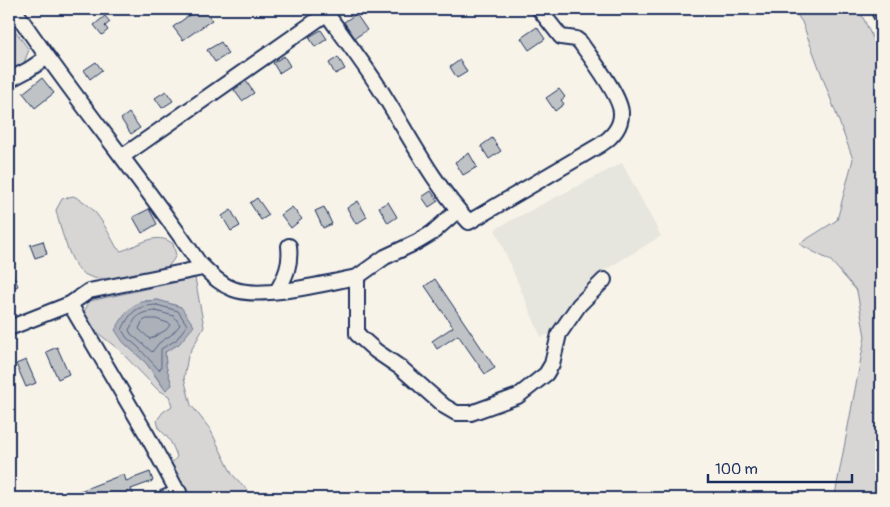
<svg xmlns="http://www.w3.org/2000/svg" width="890" height="507" font-family="Pangolin,sans-serif">
  <style>
    .built { fill: #e6e5de }
    .green { fill: #d7d6d4; stroke: #798299; fill-rule: evenodd }
    .water { fill: #acb0b9; stroke: #727c95 }
    .lines { fill: none; stroke-linecap: round; stroke-linejoin: round }
    .shore { stroke: #556382; stroke-width: 1 }
    .building { fill: #c0c3c5; stroke: #1b2f5e }
    .minor-casing { stroke: #1b2f5e; stroke-width: 18 }
    .minor { stroke: #f7f3e8; stroke-width: 14 }
  </style>
  <rect width="100%" height="100%" fill="#f7f3e8"/>
  <filter id="ink" filterUnits="userSpaceOnUse"><feTurbulence type="fractalNoise" baseFrequency=".02" numOctaves="2"/><feDisplacementMap in="SourceGraphic" scale="10" xChannelSelector="R" yChannelSelector="G"/><feConvolveMatrix kernelMatrix="1 2 1 2 8 2 1 2 1" color-interpolation-filters="sRGB"/></filter>
  <g filter="url(#ink)">
    <path class="built" d="M622,163L661,236L605,270L557,332L541,337L495,229Z"/>
    <path class="green" d="M793,9H859L881,56V494L858,493L835,495L865,337L857,291L831,261L799,244L837,220L853,159L802,22Z
      M9,22L29,50L23,65L9,71Z
      M73,196C96,205 105,227 117,248L121,251C138,246 157,230 173,244L176,255C174,259 171,264 167,267C154,275 109,280 94,278C90,277 83,274 80,271C70,261 59,225 56,210L62,199Z
      M195,278L204,327L188,356L184,378L191,405L210,429L232,474L250,493L252,498H192L184,492L169,466L177,457C173,445 169,437 159,429L157,420L163,412L172,406L169,396L157,389L118,349L93,329L82,315L90,301ZM158,300L181,307L179,344L165,352L166,366L172,385L165,390L146,363L123,342L140,301Z"/>
    <path class="water" d="M158,300L181,307L194,326L179,344L165,352L166,366L172,385L166,390L146,363L123,342L115,330C129,308 130,302 158,300Z"/>
    <g class="lines">
      <path class="shore" d="M157,305L178,311L187,325L176,340L161,349V368L159,370L137,346L127,338L122,330C131,311 136,306 157,305Z
        M156,311L174,316L180,325L171,335L159,343L152,352L131,334L129,330C137,315 139,312 156,311Z
        M147,319H156L168,323L170,325L166,330L150,339L139,329L142,322Z"/>
    </g>
    <path class="building" d="M198,9H204L212,20L183,40L173,27Z
      M356,14L367,30L355,38L344,22Z
      M105,16L110,22L105,26L108,30L102,35L94,25Z
      M537,27L545,39L529,50L521,38Z
      M321,30L327,39L315,47L309,37Z
      M221,42L228,54L215,62L207,50Z
      M284,56L290,66L279,73L273,63Z
      M338,57L345,69L335,74L329,63Z
      M460,60L467,72L457,78L450,67Z
      M96,62L102,70L90,79L84,70Z
      M42,78L54,93L35,108L23,93Z
      M246,81L254,93L242,101L234,90Z
      M559,89L565,97L561,100L564,104L555,111L546,98Z
      M166,91L173,101L162,108L155,98Z
      M129,113L140,128L131,134L121,119Z
      M492,138L501,151L489,159L481,146Z
      M469,153L477,167L463,175L455,162Z
      M431,191L438,201L429,207L422,197Z
      M257,198L269,215L261,220L250,203Z
      M358,201L367,217L356,224L347,208Z
      M388,202L397,217L388,223L379,207Z
      M292,207L302,219L291,228L281,215Z
      M324,207L332,224L323,228L315,211Z
      M149,209L157,224L142,233L133,217Z
      M231,210L240,226L231,231L222,216Z
      M43,241L47,254L35,258L30,245Z
      M9,265L18,286L9,290Z
      M435,279L495,368L485,374L458,335L437,349L432,341L453,327L425,286Z
      M57,347L69,374L58,379L46,352Z
      M26,360L36,383L26,387L16,364Z
      M150,472L153,481L131,489L135,498H62L124,474L126,481Z"/>
    <g class="lines">
      <defs>
        <path id="minor" d="M327,9V14C344,38 362,61 378,86C407,131 432,183 469,222L600,145C611,138 621,128 621,114C622,97 590,57 580,42L576,39L561,37L539,9
          M878,9L881,15
          M9,80L28,70L46,58
          M123,156L333,9
          M199,263C210,273 219,284 233,289C261,300 326,283 357,277V334L376,351L401,368L444,406L456,413H471L518,396L546,374L552,364L559,334L579,305L604,280
          M357,277L385,257L417,242L432,233L458,210
          M277,291C286,276 291,264 289,246
          M70,304L147,435L181,498
          M9,328L70,304L89,291L198,269L199,263C140,176 72,96 14,9
          M164,498L179,492"/>
      </defs>
      <use href="#minor" class="minor-casing"/>
      <use href="#minor" class="minor"/>
    </g>
  </g>
  <rect width="890" height="507" fill="none" stroke="#f7f3e8" stroke-width="30"/>
  <rect x="15" y="15" width="860" height="477" fill="none" stroke="#1b2f5e" stroke-width="2" filter="url(#ink)"/>
  <path d="M708 474v8h144v-8" fill="none" stroke="#1b2f5e" stroke-width="2.5"/>
  <text x="715" y="474" font-size="15" fill="#1b2f5e" stroke="#f7f3e8" stroke-width="4" paint-order="stroke">100 m</text>
</svg>
